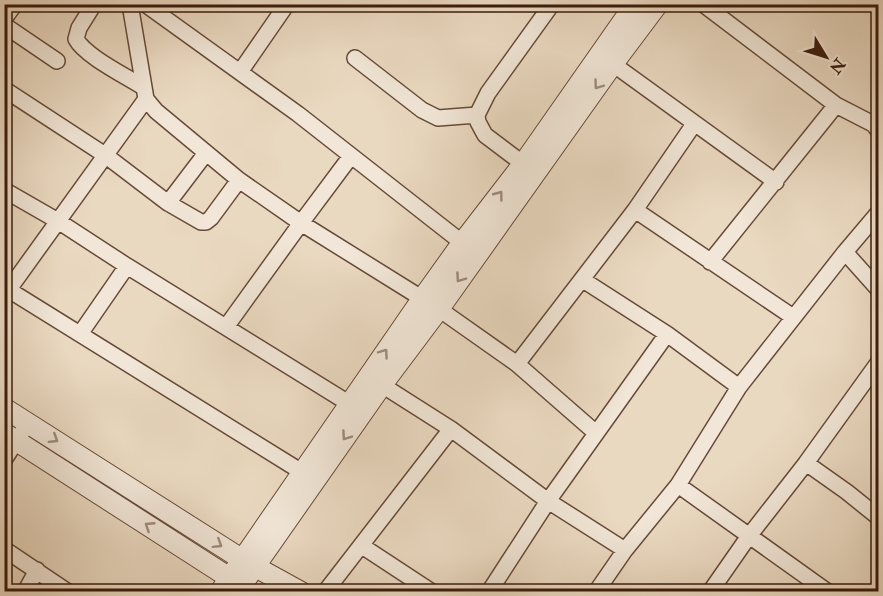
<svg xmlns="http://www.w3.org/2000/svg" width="883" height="596" font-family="'IM FELL Double Pica',serif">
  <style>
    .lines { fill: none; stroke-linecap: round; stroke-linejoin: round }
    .minor-casing { stroke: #674a39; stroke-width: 18 }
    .tertiary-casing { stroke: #674a39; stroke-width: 22 }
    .minor { stroke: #f1e6d7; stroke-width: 15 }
    .tertiary { stroke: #f1e6d7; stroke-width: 20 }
    .oneway { stroke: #9f8b7c }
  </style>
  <rect width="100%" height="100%" fill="#ead9c1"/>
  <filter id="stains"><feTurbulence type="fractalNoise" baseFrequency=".00333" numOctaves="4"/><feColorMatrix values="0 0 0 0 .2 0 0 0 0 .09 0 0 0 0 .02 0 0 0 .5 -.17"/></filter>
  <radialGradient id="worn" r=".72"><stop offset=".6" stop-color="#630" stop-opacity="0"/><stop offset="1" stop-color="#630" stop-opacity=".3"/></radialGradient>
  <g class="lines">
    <defs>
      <path id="minor" d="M94,4L79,28L76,39C85,56 126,76 143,87
        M145,4L298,114L469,248
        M703,4L836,105L873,124L878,130
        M4,19L15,4
        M4,25L57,61
        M355,58L422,110L438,118L477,115
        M606,59L776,182
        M240,72L287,4
        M4,89L105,155L168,203L201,222H206L211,218L239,180
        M146,99L156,111L239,180L301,223L439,309L517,364L596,433
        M530,169L485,135L478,122L477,115L488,93L552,4
        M4,190L58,221L127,266L358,409
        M168,203L206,153
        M635,210L793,317
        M845,252L878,289
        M710,262L836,105
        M583,280L667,334L739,387
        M4,287L310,477
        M4,296L146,99L130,4
        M226,327L301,223L351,156
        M80,334L127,266
        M517,364L635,210L694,124
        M374,380L451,429L548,501L625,550
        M4,460L28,423
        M806,463L847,492L878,517
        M678,485L828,592
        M362,546L432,592
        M4,549L68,592
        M25,592L37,570
        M325,592L451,429
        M489,592L548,501L667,334
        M596,592L625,550L678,485L739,387L845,252L878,213
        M710,592L749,536L806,463L878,363"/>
      <path id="tertiary" d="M4,408L243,560L301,592
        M4,433L239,584
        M220,592L422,299L462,243L523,164L635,4
        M237,592L382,385L439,309L613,64L658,4"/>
    </defs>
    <use href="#minor" class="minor-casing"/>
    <use href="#tertiary" class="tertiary-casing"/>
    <use href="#minor" class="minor"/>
    <use href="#tertiary" class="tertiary"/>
  </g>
  <defs><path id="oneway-chevron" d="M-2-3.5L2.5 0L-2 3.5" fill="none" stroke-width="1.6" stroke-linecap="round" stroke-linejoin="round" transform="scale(1.5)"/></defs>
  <g class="oneway">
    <use href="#oneway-chevron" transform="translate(598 85) rotate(126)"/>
    <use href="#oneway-chevron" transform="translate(499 195) rotate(-53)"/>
    <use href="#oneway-chevron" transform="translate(460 278) rotate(125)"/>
    <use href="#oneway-chevron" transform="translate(384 353) rotate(-55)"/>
    <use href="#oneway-chevron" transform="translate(346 436) rotate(125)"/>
    <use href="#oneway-chevron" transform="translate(54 439) rotate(32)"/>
    <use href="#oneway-chevron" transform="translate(149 526) rotate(-147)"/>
    <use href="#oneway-chevron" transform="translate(218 544) rotate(32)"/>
  </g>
  <rect width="883" height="596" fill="none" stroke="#ead9c1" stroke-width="24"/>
  <rect x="6" y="6" width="871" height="584" fill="none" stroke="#3b1b0c" stroke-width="3"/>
  <rect x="12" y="12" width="859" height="572" fill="none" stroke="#3b1b0c" stroke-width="1.5"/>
  <g transform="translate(826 57) rotate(128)" stroke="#f1e6d7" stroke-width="4.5" paint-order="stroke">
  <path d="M0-4.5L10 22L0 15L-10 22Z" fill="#3b1b0c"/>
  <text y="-9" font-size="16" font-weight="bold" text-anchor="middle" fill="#3b1b0c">N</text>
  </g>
  <rect width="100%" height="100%" filter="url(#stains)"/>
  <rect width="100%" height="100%" fill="url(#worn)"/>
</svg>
